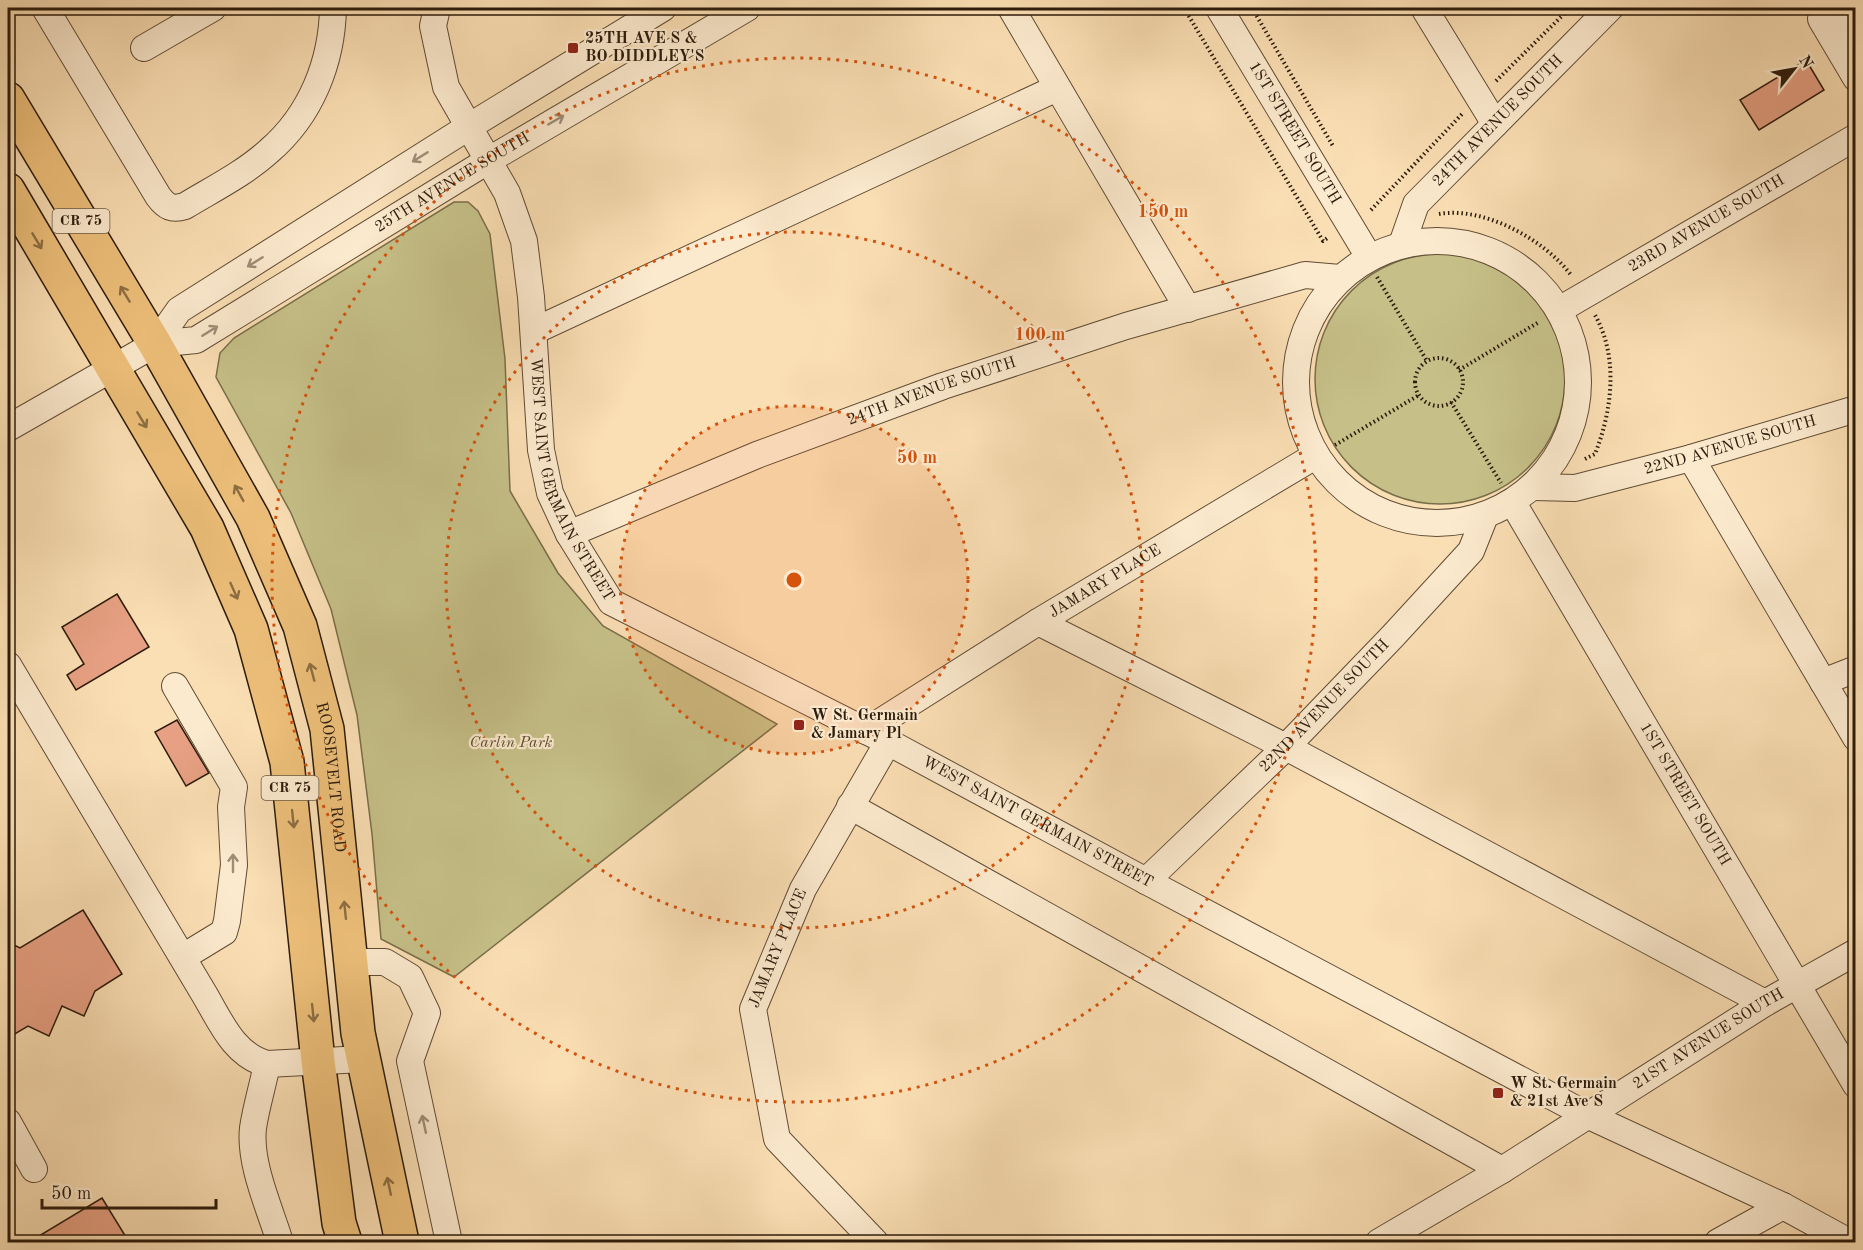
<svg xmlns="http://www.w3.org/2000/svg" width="1863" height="1250" font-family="'Old Standard TT',serif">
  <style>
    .green { fill: #c6c088; stroke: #796e4a; stroke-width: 1.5 }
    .building { fill: #e7a083; stroke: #2c1b0b; stroke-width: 1.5 }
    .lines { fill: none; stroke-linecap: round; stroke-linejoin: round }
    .minor-casing { stroke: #604c35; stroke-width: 28 }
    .major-casing { stroke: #2c1b0b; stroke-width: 36 }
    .path { stroke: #2c1b0b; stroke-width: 4; stroke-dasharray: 1.5 3; stroke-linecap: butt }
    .minor { stroke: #fceace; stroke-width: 26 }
    .major { stroke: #eec07a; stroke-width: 33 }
    .oneway { stroke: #9e8d76 }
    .oneway2 { stroke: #8d6e42 }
    .ring { fill: none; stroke: #d5530c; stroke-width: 3; stroke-dasharray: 3 6 }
    .poi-dot { fill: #8f2418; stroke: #fceace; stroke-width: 2 }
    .labels { text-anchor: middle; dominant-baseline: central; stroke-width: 4.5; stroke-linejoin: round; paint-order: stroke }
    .shield { fill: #fceace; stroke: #6a5946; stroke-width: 1.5 }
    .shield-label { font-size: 15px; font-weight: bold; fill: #2c1b0b }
    .poi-label { font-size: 16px; font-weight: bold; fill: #2c1b0b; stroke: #fceace; text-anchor: start }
    .street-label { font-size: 16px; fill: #2c1b0b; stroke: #fceace }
    .park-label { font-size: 16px; font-style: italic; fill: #5a4d30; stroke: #fceace }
    .centre { fill: #d5530c; stroke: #fceace; stroke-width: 3 }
    .ring-label { font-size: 18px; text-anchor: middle; font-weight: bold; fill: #d5530c; stroke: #fceace; stroke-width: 4.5; stroke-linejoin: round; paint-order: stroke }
  </style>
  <rect width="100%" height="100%" fill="#fbdfb4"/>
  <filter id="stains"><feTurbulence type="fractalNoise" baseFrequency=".00333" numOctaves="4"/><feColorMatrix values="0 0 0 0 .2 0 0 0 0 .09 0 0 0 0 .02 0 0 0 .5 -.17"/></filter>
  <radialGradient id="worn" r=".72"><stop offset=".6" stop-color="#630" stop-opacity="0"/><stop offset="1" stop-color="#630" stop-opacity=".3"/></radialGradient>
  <path class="green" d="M454,202H468L478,211L490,234L505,359L510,491L558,573L603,626L777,724L454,977L381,939L372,834L357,715L331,609L291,513L216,377L220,353L234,338Z
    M1315 379a125 125 0 1 1 250 0a125 125 0 1 1-250 0Z"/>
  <path class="building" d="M1806,60L1824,90L1759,130L1740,100Z
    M117,594L149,647L76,690L67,675L84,664L62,627Z
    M177,720L209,773L186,786L155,732Z
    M83,910L122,974L95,991L84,1016L62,1006L49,1036L28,1026L8,1038V942L20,948Z
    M102,1198L129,1242H29Z"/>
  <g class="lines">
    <defs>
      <g id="minor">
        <path d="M45,8L158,196C166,207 172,210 185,206C213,189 245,173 269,151C311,115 332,62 333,8"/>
        <path id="s1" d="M437,8L433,26L446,87L507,193L524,241L531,297L541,450L550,493L569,534L611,602L888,742L1146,881L1587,1115L1783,1206L1849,1242"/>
        <path d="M1011,8L1188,309"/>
        <path id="s2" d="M1219,8L1369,257"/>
        <path d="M1424,8L1495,124"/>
        <path d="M1823,8L1821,19L1856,78"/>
        <path d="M1833,8L1856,42"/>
        <path d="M144,48L213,8"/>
        <circle cx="1437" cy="382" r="141"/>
        <path id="s3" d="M1402,244L1416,204L1610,8"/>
        <path id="s4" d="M1559,310L1856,137"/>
        <path d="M534,331L1057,88"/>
        <path id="s5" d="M155,344L196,340L489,160L747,8"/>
        <path d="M8,428L155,344L179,310L470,126L663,8"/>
        <path d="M1691,458L1856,738"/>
        <path id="s6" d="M1534,487L1575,488L1691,458L1856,409"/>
        <path id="s7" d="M1513,503L1856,1085"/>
        <path id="s8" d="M569,534L757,455L943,386L1126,326L1305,275L1340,278"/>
        <path d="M1038,622L1286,747L1765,1003"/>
        <path d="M8,665L203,992C220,1020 233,1055 267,1064L363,1059"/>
        <path d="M1823,682L1856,669"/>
        <path d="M175,686L234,787L231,807L234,865L227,921L224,932L183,957"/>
        <path id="s9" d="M866,731L1038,622L1315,456"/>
        <path d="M850,806L1502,1170"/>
        <path id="s10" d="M1146,881L1286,747L1392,637L1471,551L1485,516"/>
        <path d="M350,962H385L410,977L427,1013L410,1061L449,1242"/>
        <path d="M267,1064C263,1085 256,1107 253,1128C249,1164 270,1209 280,1242"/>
        <path d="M8,1122L34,1169"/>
        <path id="s11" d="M875,1242L777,1139L753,1009L803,889L888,742"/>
        <path id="s12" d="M1379,1242L1502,1170L1765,1003L1856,952"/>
        <path d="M1718,1242L1783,1206"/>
      </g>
      <g id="major">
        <path id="s13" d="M8,99L155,344L253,518L300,626L327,729L358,1033L402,1242"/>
        <path d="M8,190L207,528L251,629L287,762L318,1061L339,1223L345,1242"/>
      </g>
    </defs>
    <use href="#minor" class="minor-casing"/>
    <use href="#major" class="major-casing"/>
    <path class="path" d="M1184,8L1323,241L1329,237
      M1252,8L1333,146
      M1496,81L1570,8
      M1371,210L1463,113
      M1439,214C1484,206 1545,240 1571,275
      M1377,277L1427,361
      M1415 382a24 24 0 1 1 48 0a24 24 0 1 1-48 0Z
      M1459,370L1539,322
      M1451,402L1501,483
      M1335,445L1419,395
      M1585,459L1595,454C1612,411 1619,358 1595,315"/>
    <use href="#minor" class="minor"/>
    <use href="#major" class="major"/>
  </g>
  <defs><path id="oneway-shaft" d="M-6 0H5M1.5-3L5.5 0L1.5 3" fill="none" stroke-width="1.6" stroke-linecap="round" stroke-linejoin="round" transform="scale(1.5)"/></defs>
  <g class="oneway">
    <use href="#oneway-shaft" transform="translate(556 120) rotate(-30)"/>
    <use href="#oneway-shaft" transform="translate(420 157) rotate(148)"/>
    <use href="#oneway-shaft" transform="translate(255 262) rotate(148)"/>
    <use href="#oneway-shaft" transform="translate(210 331) rotate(-32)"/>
    <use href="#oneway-shaft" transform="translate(233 863) rotate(-90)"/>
    <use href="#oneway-shaft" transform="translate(424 1124) rotate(-102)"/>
  </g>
  <g class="oneway2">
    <use href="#oneway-shaft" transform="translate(37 241) rotate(59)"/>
    <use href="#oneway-shaft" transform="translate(125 294) rotate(-121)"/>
    <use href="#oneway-shaft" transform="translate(142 420) rotate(59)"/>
    <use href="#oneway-shaft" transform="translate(239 493) rotate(-119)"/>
    <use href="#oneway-shaft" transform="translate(234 591) rotate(66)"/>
    <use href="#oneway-shaft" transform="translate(312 672) rotate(-105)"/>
    <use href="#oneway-shaft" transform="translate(293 819) rotate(84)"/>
    <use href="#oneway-shaft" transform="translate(345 910) rotate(-96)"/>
    <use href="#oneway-shaft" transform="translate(313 1013) rotate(84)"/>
    <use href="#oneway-shaft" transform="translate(389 1186) rotate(-102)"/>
  </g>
  <circle cx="794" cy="580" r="174" fill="#d5530c" fill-opacity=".12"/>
  <g class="ring">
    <circle cx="794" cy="580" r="174"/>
    <circle cx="794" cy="580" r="348"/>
    <circle cx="794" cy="580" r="522"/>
  </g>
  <g class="poi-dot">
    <rect x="567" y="42" width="12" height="12" rx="3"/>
    <rect x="793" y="719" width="12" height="12" rx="3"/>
    <rect x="1492" y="1087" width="12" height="12" rx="3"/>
  </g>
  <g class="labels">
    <g class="shield">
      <rect x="52.5" y="209" width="57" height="24" rx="4.5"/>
      <rect x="261.5" y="776" width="57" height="24" rx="4.5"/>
    </g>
    <g class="shield-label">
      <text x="81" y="221">CR 75</text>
      <text x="290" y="788">CR 75</text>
    </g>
    <g class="poi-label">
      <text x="585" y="39">25TH AVE S &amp;<tspan x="585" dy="18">BO DIDDLEY'S</tspan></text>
      <text x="811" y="716">W St. Germain<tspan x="811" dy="18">&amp; Jamary Pl</tspan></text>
      <text x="1510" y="1084">W St. Germain<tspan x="1510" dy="18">&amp; 21st Ave S</tspan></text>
    </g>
    <g class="street-label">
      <text stroke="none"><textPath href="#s3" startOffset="159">24TH AVENUE SOUTH</textPath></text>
      <text stroke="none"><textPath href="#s2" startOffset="146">1ST STREET SOUTH</textPath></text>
      <text stroke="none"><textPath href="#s5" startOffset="342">25TH AVENUE SOUTH</textPath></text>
      <text stroke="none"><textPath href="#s4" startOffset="171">23RD AVENUE SOUTH</textPath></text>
      <text stroke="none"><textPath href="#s8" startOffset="390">24TH AVENUE SOUTH</textPath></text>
      <text stroke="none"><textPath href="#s6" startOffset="202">22ND AVENUE SOUTH</textPath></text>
      <text stroke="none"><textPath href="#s1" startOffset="501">WEST SAINT GERMAIN STREET</textPath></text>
      <text stroke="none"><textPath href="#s9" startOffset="282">JAMARY PLACE</textPath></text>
      <text stroke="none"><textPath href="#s10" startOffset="250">22ND AVENUE SOUTH</textPath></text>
      <text stroke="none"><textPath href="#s13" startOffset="758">ROOSEVELT ROAD</textPath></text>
      <text stroke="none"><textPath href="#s7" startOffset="338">1ST STREET SOUTH</textPath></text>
      <text stroke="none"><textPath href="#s1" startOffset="1113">WEST SAINT GERMAIN STREET</textPath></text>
      <text stroke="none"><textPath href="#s11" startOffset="340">JAMARY PLACE</textPath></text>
      <text stroke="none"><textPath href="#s12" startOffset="387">21ST AVENUE SOUTH</textPath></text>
    </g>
    <g class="park-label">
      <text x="511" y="743">Carlin Park</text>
    </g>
  </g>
  <circle cx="794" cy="580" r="9" class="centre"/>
  <g class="ring-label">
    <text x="1163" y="217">150 m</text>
    <text x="1040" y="340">100 m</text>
    <text x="917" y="463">50 m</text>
  </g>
  <rect width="1863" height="1250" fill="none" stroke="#fbdfb4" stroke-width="30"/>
  <rect x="9" y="9" width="1845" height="1232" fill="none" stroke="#2c1b0b" stroke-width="3"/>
  <rect x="15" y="15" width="1833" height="1220" fill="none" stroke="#2c1b0b" stroke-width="1.5"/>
  <g transform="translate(1794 69) rotate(59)" stroke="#fceace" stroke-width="4.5" paint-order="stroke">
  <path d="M0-4.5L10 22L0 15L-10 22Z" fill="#2c1b0b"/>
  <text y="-9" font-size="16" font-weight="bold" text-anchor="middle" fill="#2c1b0b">N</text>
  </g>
  <path d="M42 1199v9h174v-9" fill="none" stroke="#2c1b0b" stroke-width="3"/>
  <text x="51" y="1199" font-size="18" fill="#2c1b0b" stroke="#fceace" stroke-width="4.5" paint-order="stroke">50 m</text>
  <rect width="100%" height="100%" filter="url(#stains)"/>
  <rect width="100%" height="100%" fill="url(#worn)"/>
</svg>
